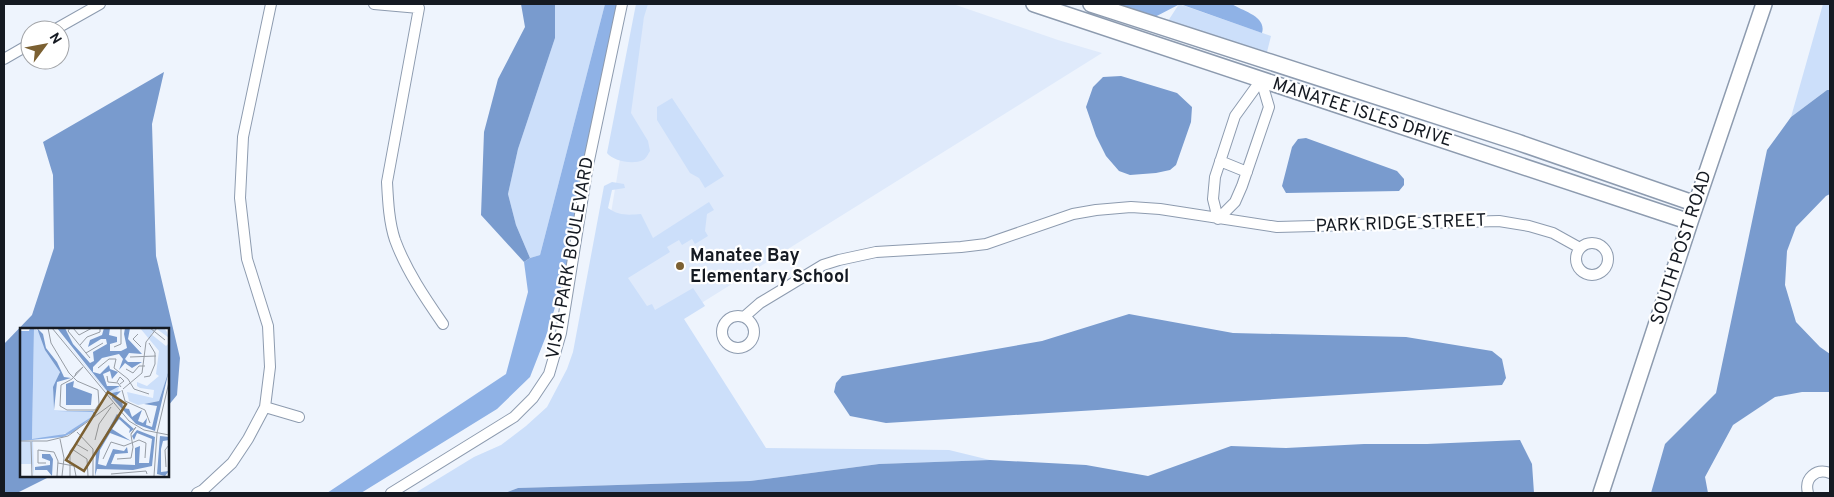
<svg xmlns="http://www.w3.org/2000/svg" width="1834" height="497" font-family="Overpass,sans-serif">
  <style>
    .built { fill: #dfeafb }
    .green { fill: #ccdffa }
    .forest { fill: #8fb2e6 }
    .water { fill: #799bce }
    .lines { fill: none; stroke-linecap: round; stroke-linejoin: round }
    .street-casing { stroke: #8d9baf; stroke-width: 12 }
    .secondary-casing { stroke: #8d9baf; stroke-width: 18 }
    .street { stroke: #fff; stroke-width: 10 }
    .secondary { stroke: #fff; stroke-width: 15 }
    .poi-dot { fill: #7b6032; stroke: #fff; stroke-width: 2 }
    .labels { text-anchor: middle; dominant-baseline: central; stroke-width: 4.5; stroke-linejoin: round; paint-order: stroke }
    .street-label { font-size: 18px; fill: #151a22; stroke: #fff }
    .poi-label { font-size: 18px; font-weight: bold; fill: #151a22; stroke: #fff; text-anchor: start }
    .inset-road { fill: none; stroke: #979da5; stroke-width: 1 }
    .view { fill: #7b6032; fill-opacity: 0.15; stroke: #7b6032; stroke-width: 2.5 }
    .inset-edge { fill: none; stroke: #151a22; stroke-width: 2.5 }
  </style>
  <rect width="100%" height="100%" fill="#eef4fd"/>
  <path class="built" d="M646,4H953L1058,40L1102,53L679,317L571,385L610,219Z"/>
  <path class="green" d="M555,4H605L540,255L530,258L516,225L508,194L518,149L555,38Z
    M636,4H648L644,17L631,113L648,141L650,151C648,154 646,159 643,160C633,165 613,161 607,153Z
    M1179,4L1271,36L1265,60L1168,21Z
    M1823,4H1830V90H1827L1791,117Z
    M672,98L724,176L705,188L699,178L690,173L657,120V107Z
    M612,182L624,184L625,188L612,190L608,208C619,216 628,215 641,214L653,238L709,202L714,210L707,214L705,231L708,236L695,244L692,239L682,245L679,240L667,247L670,252L628,278L647,306L652,304L655,310L693,288L705,306L684,319L766,448L949,450L990,460L879,464L750,481L518,488L505,493H415L474,457L501,445L526,426L547,407L567,369L573,352L604,186Z"/>
  <path class="forest" d="M605,4H622L575,244L546,336L530,377L497,409L361,493H327L506,374L528,292L524,262L530,258L540,255Z
    M1094,4H1232C1242,11 1267,16 1262,33L1180,4L1147,21Z"/>
  <path class="water" d="M521,4H555V38L518,149L508,194L516,225L530,258L524,262L481,215L484,132L498,79L525,27Z
    M164,72L152,124L156,256L180,358L177,395L168,406V330H21V476H51L17,493H4V344L32,315L54,248L53,175L43,142Z
    M1121,76L1177,93L1192,107L1191,122L1176,165L1170,170L1156,173L1130,175L1119,171L1106,156L1096,136L1086,107L1093,87L1103,77Z
    M1827,90H1830V194L1826,196L1796,227L1787,251L1785,285L1796,322L1820,347L1830,354V392H1802L1775,397L1733,425L1705,477L1708,493H1651L1665,444L1716,393L1767,150L1791,117Z
    M1306,138L1397,171L1404,179V185L1399,191L1286,193L1282,186L1292,147L1298,139Z
    M1129,314L1233,333L1406,337L1492,351L1502,359L1506,378L1502,385L886,423L850,416L834,392L836,383L842,376L1042,341Z
    M1520,440L1532,464L1534,493H505L518,488L750,481L879,464L990,460L1086,465L1148,476L1231,446L1286,448L1364,444H1427Z"/>
  <g class="lines">
    <defs>
      <path id="street" d="M374,4L419,8L387,182C388,201 389,222 395,240C406,270 425,298 443,324
        M54,30L100,4
        M4,59L30,44
        M1261,80L1269,107L1242,186L1235,202L1218,219L1213,199L1215,177L1235,116Z
        M1220,161L1247,172
        M1576 259a16 16 0 1 1 32 0a16 16 0 1 1-32 0Z
        M722 332a16 16 0 1 1 32 0a16 16 0 1 1-32 0Z
        M744,317L760,303L823,265L839,260L876,252L961,247L986,244L1073,214L1096,210L1131,207L1160,209L1277,227L1499,221L1529,226L1553,233L1580,248
        M265,407L299,417
        M197,493L203,490L232,463L248,439L265,407L270,367L268,326L247,259L240,198L243,137L271,4
        M391,493L514,417L533,398L549,374L561,333L588,165L622,4
        M1808,493C1804,478 1816,468 1830,473"/>
      <path id="secondary" d="M1034,4L1690,222
        M1091,4L1517,142L1696,204
        M1601,493L1690,222L1764,4"/>
    </defs>
    <use href="#street" class="street-casing"/>
    <use href="#secondary" class="secondary-casing"/>
    <use href="#street" class="street"/>
    <use href="#secondary" class="secondary"/>
  </g>
  <circle class="poi-dot" cx="680" cy="266" r="5"/>
  <g class="labels">
    <g class="street-label">
      <text transform="translate(1362 113) rotate(18)">MANATEE ISLES DRIVE</text>
      <text transform="translate(1401 224) rotate(-2)">PARK RIDGE STREET</text>
      <text transform="translate(1682 248) rotate(-72)">SOUTH POST ROAD</text>
      <text transform="translate(571 258) rotate(-80)">VISTA PARK BOULEVARD</text>
    </g>
    <g class="poi-label">
      <text x="690" y="256">Manatee Bay<tspan x="690" dy="21">Elementary School</tspan></text>
    </g>
  </g>
  <g transform="translate(20 328)">
    <rect width="149" height="149" fill="#eef4fd"/>
    <path d="M14,0L22,6L23,16L40,43L33,63L34,82L73,84V88L53,103L30,110L12,111ZM34,0L87,63L99,59L98,63L91,69ZM120,0H144L147,4L149,10L137,1L131,6L146,18L149,15V42L139,73L118,77L109,73L107,64L133,70L134,62L120,60L117,58V54L127,58L139,48L136,46L139,23ZM0,113H13L14,148L12,136H0Z" fill="#ccdffa"/>
    <path d="M10,0H14L12,111L45,106L73,88V84L37,83H73L76,86L54,104L43,109L0,113V3H9Z" fill="#8fb2e6"/>
    <path d="M17,0L23,6L26,20L37,34L44,49L51,50L37,54L34,82L33,59L40,44L25,22ZM37,0H45L53,16L70,35L74,33L73,24L87,16L86,11H81L68,19L70,12L82,7L84,0H90L89,7L97,9V14L90,16V23H101L107,20L104,6L105,0H110L108,11L122,26L109,25L105,31L108,34H122L112,40L105,35L99,42L103,31L99,26L82,30L73,39V44L80,46L89,37L90,41L98,44L92,51L90,43L83,46L87,58H100L88,64ZM149,42L135,103L116,96L92,70V65L101,63L95,69L102,72L103,80L109,81L112,89L122,82L118,93L123,95L127,90L126,97L132,99L137,78L124,76L139,73ZM54,53L53,59L72,66L71,77H46V56ZM97,86L114,101L109,105L110,101L99,91L92,101L111,113L90,105L80,122L78,136L86,138L93,121L104,123L107,119L108,125L95,126L91,136L115,137V120L120,118L119,135H129L132,111L117,105L114,112L112,108L117,102L135,109L132,138L113,142L77,141L75,148L76,124ZM140,108L149,109V112L143,113L141,121V144L149,143L145,148L137,146ZM22,126H30L33,131L32,148L27,142H15V139L30,137V133L22,130Z" fill="#799bce"/>
    <path class="inset-road" d="M28,0L31,15L49,45L57,53L78,62L79,76L75,82M32,0L109,93L124,102L149,107M50,0L48,3L70,30M53,0L59,7L72,0M130,0L145,12M118,6L113,11L121,19M60,17L67,9L80,4V0M94,19L101,16V0M66,25L83,15M110,29L136,28M78,40L89,31H96L94,40L108,51L114,61L129,66M106,41L113,45L119,38H125M55,48L56,45L63,39L52,51L41,57L40,78L47,82H75M87,48L88,54L98,55L101,59M124,49L130,48L135,36V25L129,15M97,54L100,49L104,53L100,56M103,61L122,45L126,14L137,0M102,62L105,73L125,82L130,95M57,104L73,121V148M40,111L44,130L42,148M75,112L79,96L91,79M0,113H27L48,108L93,75M11,114L12,148M52,121L67,131M67,131L68,148M83,131L91,114L104,118L119,112L126,115L125,130M97,131L111,130L113,119L111,107V106L115,100L116,99L111,106M26,135H18V122L34,124L38,133L37,148M38,135L54,138L56,148M146,139L145,122L149,117M91,146L126,143L127,146M50,148V123L56,116L68,123M134,148L137,105L149,54"/>
    <path class="view" d="M88,64L106,76L64,143L46,132Z"/>
    <rect width="149" height="149" class="inset-edge"/>
  </g>
  <rect width="1834" height="497" fill="none" stroke="#151a22" stroke-width="10"/>
  <g transform="translate(45 45) rotate(58)"><circle r="24" fill="#ffffff" stroke="#a1a3a7"/>
  <path d="M0-4L9 19L0 12L-9 19Z" fill="#7b6032"/>
  <text y="-8" font-size="14" font-weight="bold" text-anchor="middle" fill="#151a22">N</text>
  </g>
</svg>
